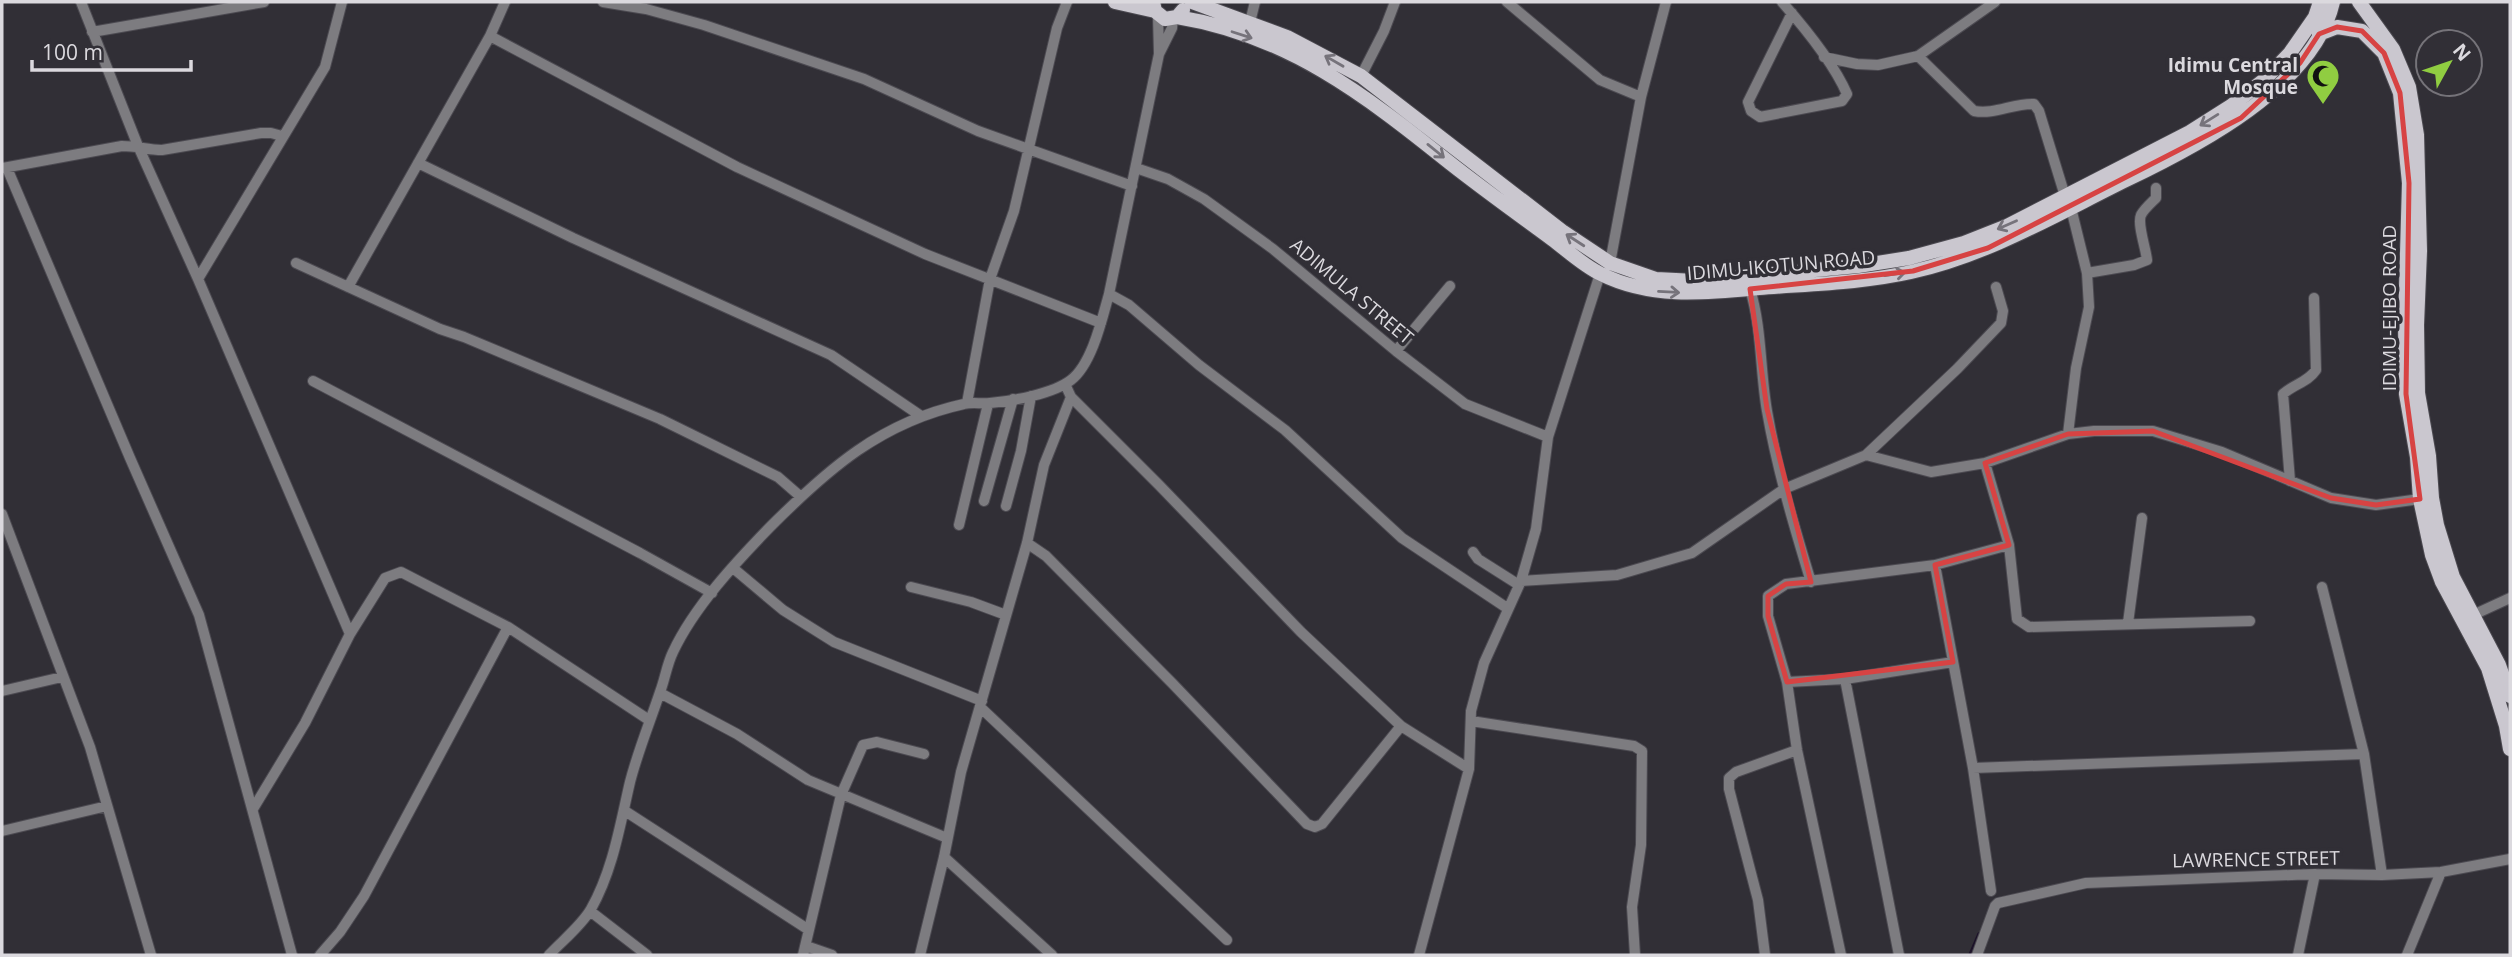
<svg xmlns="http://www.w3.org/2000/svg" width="2512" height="957" font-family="'Open Sans',sans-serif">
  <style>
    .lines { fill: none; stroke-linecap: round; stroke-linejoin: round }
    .stream { stroke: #1c1229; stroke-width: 3.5 }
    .minor-casing { stroke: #4c4a51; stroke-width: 12 }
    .major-casing { stroke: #4c4a51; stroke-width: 16 }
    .minor { stroke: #7d7c80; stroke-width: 10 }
    .major { stroke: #cac7cf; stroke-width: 14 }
    .oneway { stroke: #76737b }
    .marked { fill: none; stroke: #d74343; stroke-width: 5; stroke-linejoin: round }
    .labels { text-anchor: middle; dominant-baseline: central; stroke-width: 7; stroke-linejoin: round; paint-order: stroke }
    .poi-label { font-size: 19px; font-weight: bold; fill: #dbd9de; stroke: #312f36; text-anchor: end }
    .street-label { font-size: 19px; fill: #dbd9de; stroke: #312f36 }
  </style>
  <rect width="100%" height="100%" fill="#312f36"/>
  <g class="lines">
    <path class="stream" d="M1970,955L1979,934"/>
    <defs>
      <path id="minor" d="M81,2L138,146L198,279L350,634L305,723L253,809
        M603,2L646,9L704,25L864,79L978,131L1132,186
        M1507,2L1600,80L1641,97
        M1782,2C1804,27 1834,64 1847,94L1842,101L1760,117L1751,111L1748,102L1792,13
        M1158,16L1159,54
        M1250,22L1255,2
        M92,32L264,2
        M490,36L737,167L925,254L1101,323
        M1918,56L1974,111C1995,115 2013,103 2034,104L2039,111L2065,196
        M1824,57L1857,64L1878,65L1918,56L1995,2
        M1361,76L1384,31L1395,2
        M418,163L573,238L831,355L921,416
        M3,168L122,146C137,146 148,150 162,150L261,133H271L282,136
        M7,168L130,458L199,615L292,955
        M1136,168L1168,179L1204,199L1273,249L1396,351L1465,404L1548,437
        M296,263L440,329L464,337L660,419L778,477L801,497
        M1610,263L1641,97L1666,2
        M2087,273L2134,265L2147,260C2146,249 2137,224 2141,215C2144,209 2151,203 2156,198V188
        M198,279L325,67L342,2
        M348,287L490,36L505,2
        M1750,289C1762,328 1760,371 1767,411C1777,469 1794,526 1811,582
        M1109,294L1129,305L1199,365L1285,430L1402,538L1507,608
        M1396,351L1450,286
        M313,381L640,553L712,593
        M1071,397L1159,485L1301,632L1401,726L1469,769
        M967,403L990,279L1014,211L1057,28L1067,2
        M2068,434L2076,368L2089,307L2087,273L2071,208
        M1866,455L1931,472L1985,463L2068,434L2094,431H2153L2222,452L2331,498L2376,505L2420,499
        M1985,463L2009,545L2017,619L2029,627L2250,621
        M2290,481L2283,394C2294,384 2308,382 2316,370L2314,298
        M984,501L1013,399
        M1006,506L1021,451L1031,396
        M2,514L90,747L151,955
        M959,525L988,404
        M1027,543L1046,556L1172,683L1307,824L1315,827L1322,824L1401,726
        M1473,552L1478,559L1519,585
        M1935,565L1973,768L1991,891
        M733,568L783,610L834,642L982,701
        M1521,581L1617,575L1692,553L1784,489L1866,455L1957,369L2001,323L2003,311L1996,287
        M911,587L971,602L1006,615
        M2322,587L2364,754L2382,875
        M2473,615L2510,598
        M2128,623L2142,518
        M350,634L385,578L401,572L508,627L649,720
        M1845,679L1899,955
        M1787,682L1845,679L1953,662
        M2,691L62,677
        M660,693L737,734L808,780L947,838
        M980,707L1227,940
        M1471,721L1634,746L1642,751L1641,845L1632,907L1635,955
        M1973,768L2364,754
        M625,811L809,930
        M2,831L107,806
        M944,857L1052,955
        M590,911L647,955
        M806,946L832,955
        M320,955L340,932L364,896L508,627
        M549,955C562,941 582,925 591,909C613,870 620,825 630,782C638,751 650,722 660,692C665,679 667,664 673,652C694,607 736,562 770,527C828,469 881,422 964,404C972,402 981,404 990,403C1012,401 1053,394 1071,380C1092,364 1102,319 1109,294L1159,54L1172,28L1173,18
        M803,955L841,795L863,745L877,742L924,754
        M920,955L944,857L961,772L1027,543L1044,465L1071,397L1065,384
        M1419,955L1469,769L1471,711L1484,663L1521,581L1536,529L1548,437L1600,274
        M1765,955L1758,900L1729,789V778L1736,772L1797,750
        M1841,955L1797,750L1787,682L1768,616V596L1786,584L1935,565L2009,545
        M1977,955L1995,906L1998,903L2086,883L2315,874L2382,875L2441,872L2510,859
        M2298,955L2315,874
        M2407,955L2441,872"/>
      <path id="major" d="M1115,2L1155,11
        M1153,2L1155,11L1165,19L1177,17L1183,10
        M1192,2L1287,37L1361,76L1562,231L1610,263L1656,279L1695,281L1858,266L1909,258L1964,243L2007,226L2190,132L2231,106L2264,80L2290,53L2315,17L2320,2
        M2359,2L2393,49L2409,87L2417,135L2420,251L2417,325L2418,393L2429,456L2432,498L2437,525L2453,577L2499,665L2510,696
        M1177,17C1288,35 1365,95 1450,163C1483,189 1518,214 1552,239C1568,251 1584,266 1601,274C1651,299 1705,293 1759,288C1809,284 1862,283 1911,272C1988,255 2057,214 2126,180C2197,146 2314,86 2333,2
        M2319,34L2337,27L2362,31L2384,53L2400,93L2409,183L2405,324L2406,394L2417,457L2420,499L2432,555L2442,582L2488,668L2506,726L2510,749"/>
    </defs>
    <use href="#minor" class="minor-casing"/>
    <use href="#major" class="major-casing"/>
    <use href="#minor" class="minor"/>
    <use href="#major" class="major"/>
  </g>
  <defs><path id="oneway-shaft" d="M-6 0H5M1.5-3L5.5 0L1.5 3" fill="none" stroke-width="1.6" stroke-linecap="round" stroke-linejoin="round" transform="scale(1.75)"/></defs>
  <g class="oneway">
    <use href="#oneway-shaft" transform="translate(1242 35) rotate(18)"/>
    <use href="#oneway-shaft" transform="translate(1334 61) rotate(-150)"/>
    <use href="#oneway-shaft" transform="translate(2209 120) rotate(148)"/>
    <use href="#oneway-shaft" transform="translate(1436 151) rotate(39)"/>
    <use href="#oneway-shaft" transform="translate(2007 225) rotate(156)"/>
    <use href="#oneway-shaft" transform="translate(1575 240) rotate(-147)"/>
    <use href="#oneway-shaft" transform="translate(1895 274) rotate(-9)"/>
    <use href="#oneway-shaft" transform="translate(1669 292) rotate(3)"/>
  </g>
  <path class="marked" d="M2337,27L2362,31L2384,53L2400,93L2409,183L2406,394L2420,499L2376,505L2331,498L2153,431L2068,434L1985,463L2009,545L1935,565L1953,662L1787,682L1768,616V596L1786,584L1811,582L1767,409L1750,289L1913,271L1988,248L2241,118L2300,63L2319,34Z"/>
  <defs>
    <symbol id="mosque-pin" viewBox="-11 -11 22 30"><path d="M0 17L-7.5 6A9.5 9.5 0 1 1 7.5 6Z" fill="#90cd41" stroke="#312f36"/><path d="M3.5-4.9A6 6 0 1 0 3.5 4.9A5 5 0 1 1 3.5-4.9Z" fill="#111"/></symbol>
  </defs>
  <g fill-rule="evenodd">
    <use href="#mosque-pin" x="2304" y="57" width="38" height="52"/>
  </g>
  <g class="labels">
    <g class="poi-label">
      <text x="2298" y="65">Idimu Central<tspan x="2298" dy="22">Mosque</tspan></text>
    </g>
    <g class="street-label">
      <text transform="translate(1781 265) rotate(-5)">IDIMU-IKOTUN ROAD</text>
      <text transform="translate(1352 291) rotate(40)">ADIMULA STREET</text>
      <text transform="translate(2389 308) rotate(-90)">IDIMU-EJIBO ROAD</text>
      <text transform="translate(2256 859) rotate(-1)">LAWRENCE STREET</text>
    </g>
  </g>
  <rect width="2512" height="957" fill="none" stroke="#dbd9de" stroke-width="7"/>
  <g transform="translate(2449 63) rotate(50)"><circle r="33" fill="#312f36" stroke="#757379" stroke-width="2"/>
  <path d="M0-5L12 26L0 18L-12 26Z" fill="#90cd41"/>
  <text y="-10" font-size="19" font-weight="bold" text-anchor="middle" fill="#dbd9de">N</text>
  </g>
  <path d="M32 60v10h159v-10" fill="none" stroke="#dbd9de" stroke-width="3.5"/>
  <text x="42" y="60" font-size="21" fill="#dbd9de" stroke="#312f36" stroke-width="5" paint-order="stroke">100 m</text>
</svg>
